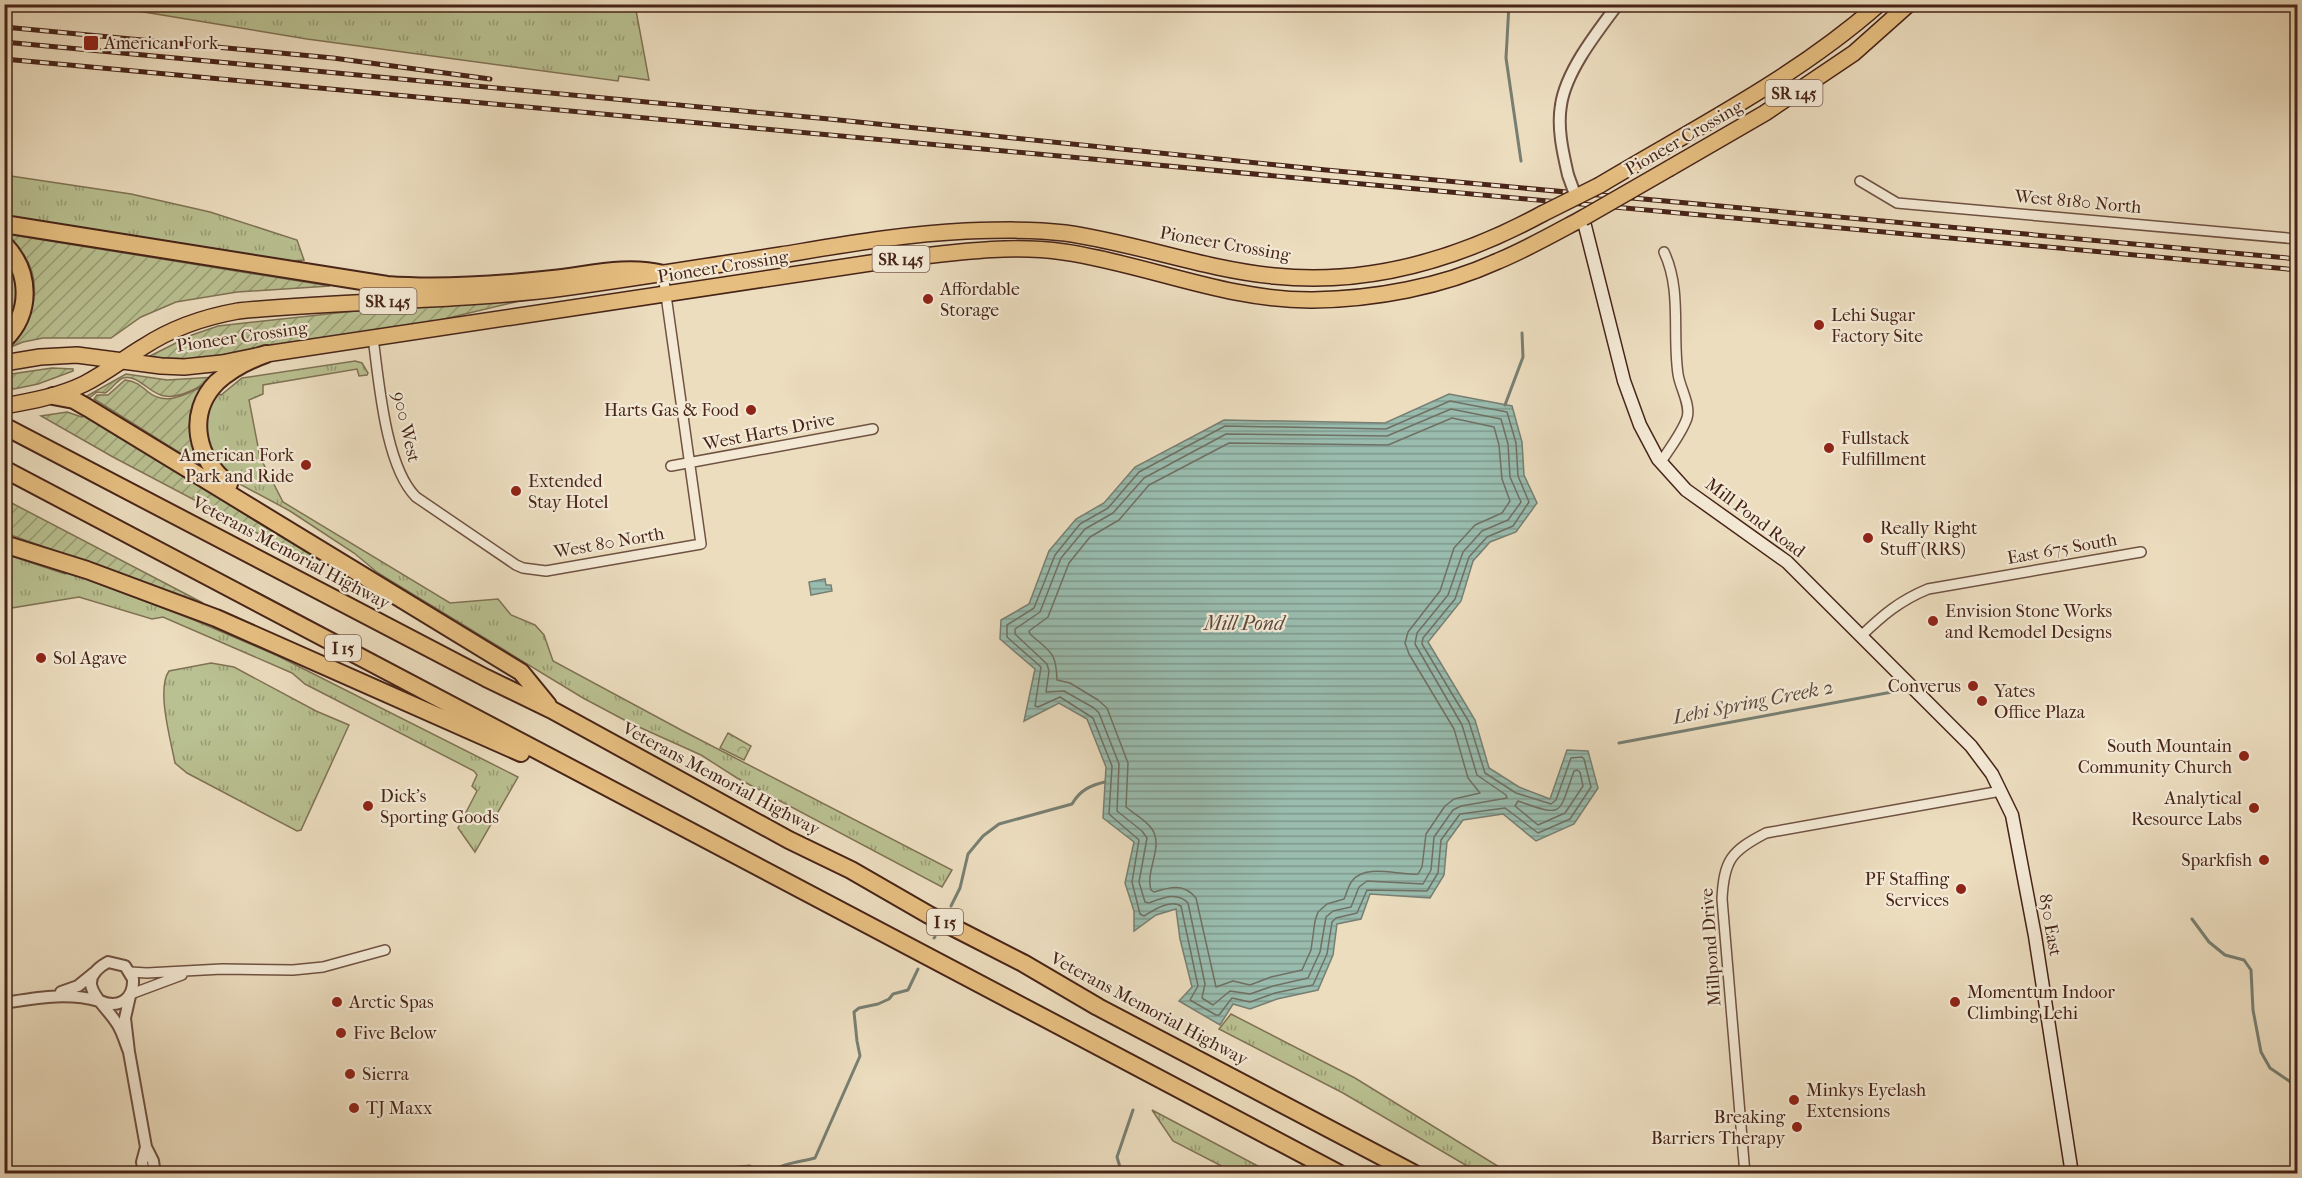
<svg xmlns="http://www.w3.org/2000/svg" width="2302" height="1178" font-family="'IM FELL French Canon',serif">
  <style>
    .grass { fill: url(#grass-tufts); stroke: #807254; stroke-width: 1.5 }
    .forest { fill: url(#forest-crowns); stroke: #807254; stroke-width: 1.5 }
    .garden { fill: url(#garden-furrows); stroke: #807254; stroke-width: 1.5 }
    .water { fill: url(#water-rules); stroke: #787f72; stroke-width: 1.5 }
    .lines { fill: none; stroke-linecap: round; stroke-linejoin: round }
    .shore { stroke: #707063; stroke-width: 1.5 }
    .stream { stroke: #787f72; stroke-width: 3 }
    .minor-casing { stroke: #705242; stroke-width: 12 }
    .tertiary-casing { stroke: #705242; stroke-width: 14 }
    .secondary-casing { stroke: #472418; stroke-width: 15 }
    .trunk-casing { stroke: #472418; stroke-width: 18 }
    .motorway-casing { stroke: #472418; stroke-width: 20 }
    .minor { stroke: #f3e9d5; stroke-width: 9 }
    .tertiary { stroke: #f3e9d5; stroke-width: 10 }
    .secondary { stroke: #f3e9d5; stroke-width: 12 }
    .trunk { stroke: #e6be80; stroke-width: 15 }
    .motorway { stroke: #e6be80; stroke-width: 16 }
    .rail-casing { stroke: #472418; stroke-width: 5 }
    .rail { stroke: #f3e9d5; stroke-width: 3; stroke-dasharray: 9; stroke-linecap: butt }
    .tertiary-bridge-casing { stroke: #705242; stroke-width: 14; stroke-linecap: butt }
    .trunk-bridge-casing { stroke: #472418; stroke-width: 18; stroke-linecap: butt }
    .tertiary-bridge { stroke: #f3e9d5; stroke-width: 10 }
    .trunk-bridge { stroke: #e6be80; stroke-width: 15 }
    .poi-dot { fill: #8f2418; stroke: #f3e9d5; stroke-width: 2 }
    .labels { text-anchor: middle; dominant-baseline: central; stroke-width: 4.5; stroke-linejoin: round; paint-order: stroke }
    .shield { fill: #f3e9d5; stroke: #7b5f51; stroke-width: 1.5 }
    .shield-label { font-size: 16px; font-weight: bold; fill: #472418 }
    .poi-label { font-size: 18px; fill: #472418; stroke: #f3e9d5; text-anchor: start }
    .street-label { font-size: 18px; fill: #472418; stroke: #f3e9d5 }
    .water-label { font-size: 20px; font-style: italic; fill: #5c4a3e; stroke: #f3e9d5 }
  </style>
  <defs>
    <pattern id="grass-tufts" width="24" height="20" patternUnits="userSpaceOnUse" patternTransform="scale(1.5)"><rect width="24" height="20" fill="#b9c091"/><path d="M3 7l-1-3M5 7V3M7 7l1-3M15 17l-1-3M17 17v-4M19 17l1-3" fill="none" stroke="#989c75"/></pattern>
    <pattern id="forest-crowns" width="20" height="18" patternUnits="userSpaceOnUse" patternTransform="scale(1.5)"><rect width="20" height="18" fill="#b9c091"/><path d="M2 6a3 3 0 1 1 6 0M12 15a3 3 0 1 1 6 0" fill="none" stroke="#989c75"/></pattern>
    <pattern id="garden-furrows" width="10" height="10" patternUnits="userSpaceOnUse" patternTransform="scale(1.5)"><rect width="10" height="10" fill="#b9c091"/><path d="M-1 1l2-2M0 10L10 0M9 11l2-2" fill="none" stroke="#989c75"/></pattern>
    <pattern id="water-rules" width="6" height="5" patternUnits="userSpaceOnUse" patternTransform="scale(1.5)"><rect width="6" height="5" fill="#99bcae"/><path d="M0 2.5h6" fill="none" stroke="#7f998d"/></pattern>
  </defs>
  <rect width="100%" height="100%" fill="#ecddbf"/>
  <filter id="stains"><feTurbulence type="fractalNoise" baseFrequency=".00333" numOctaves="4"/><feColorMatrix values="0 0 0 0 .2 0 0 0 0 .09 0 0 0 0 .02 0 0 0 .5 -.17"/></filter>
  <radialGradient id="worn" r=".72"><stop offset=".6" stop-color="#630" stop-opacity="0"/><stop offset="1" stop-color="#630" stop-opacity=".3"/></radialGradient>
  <path class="grass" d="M125,5H635L649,80L619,76L618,81L307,39L126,9Z
    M4,175L131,194L210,212L297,240L304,260L292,261L5,216Z
    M5,248L23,282L5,338Z
    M355,361L362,363L368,373L367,375L359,376L357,369L263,385V394L249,400L260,457L283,502L450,603L498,599L511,615L535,625L544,635L553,661L683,731L952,870L942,887L737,778L701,755L630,723L583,698L378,573L354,553L290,511L234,481L209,451L206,421L209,407L217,393L221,395L242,378Z
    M5,554L65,574L69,572L194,620L276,655L518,777L475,852L458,828L477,791L472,786L477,775L474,771L305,684L292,673L163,617L152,619L79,597L5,609Z
    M211,663L234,667L316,711L349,725L301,830L297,831L187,773L175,763C171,741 156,689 169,671Z
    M1231,1014L1355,1078L1509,1173H1479L1343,1093L1219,1029Z
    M1152,1110L1271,1173H1235L1173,1141Z"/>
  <path class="forest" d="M728,733L751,746L744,760L720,748Z"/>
  <path class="garden" d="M6,234L330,286L237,292L176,302L141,317L111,338H43L23,342L11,347C33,321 44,286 24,255C19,247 10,240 6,234Z
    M524,300L402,329L193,359L148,357L192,335L218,326L383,308Z
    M52,368L73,369V371L38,384L14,389L5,385V375Z
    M126,374L167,380L216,377C202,385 181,399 165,396C150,395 139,374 123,378C116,381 112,389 105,393L97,392L89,398L87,396Z
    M125,380C135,381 140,385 147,391C166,408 187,393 206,385L204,468L94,399L97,395H108Z
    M67,412L82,417L84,414L315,557L312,562L113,457L41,416Z
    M4,499L203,603L5,533Z"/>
  <path class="water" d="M1449,394L1512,406L1522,442L1524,475L1537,503L1516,532L1490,542L1473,561L1461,601L1428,642L1475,720L1489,768L1519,787L1550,799L1567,750L1588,751L1598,788L1574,824L1536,841L1503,814L1463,820L1447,842L1444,875L1430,898L1370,894L1361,919L1337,924L1333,955L1318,990L1277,999L1250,1009L1233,1004L1220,1025L1179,1001L1192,987L1180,939L1176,909L1156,915L1134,931V911L1125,883L1134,842L1103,818L1106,767L1087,719L1059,703L1024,721L1035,669L1000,639L1001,620L1029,604L1049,551L1076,519L1104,503L1135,467L1224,420L1385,423Z
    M825,579L826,585H831L832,591L811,595L809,582Z"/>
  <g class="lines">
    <path class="shore" d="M1450,401L1507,412L1516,443L1518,476L1529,502L1513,526L1487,537L1469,557L1455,599L1423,638L1422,644L1469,722L1485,773L1516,793L1551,804L1556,800L1571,758L1582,757L1584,759L1591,787L1570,819L1538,833L1505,808L1460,814L1441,840L1438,873L1427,891L1367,890L1357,913L1336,918L1332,922L1327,954L1313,985L1275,993L1250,1002L1232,998L1219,1015H1216L1190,1000L1198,986L1181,906C1170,899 1154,910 1144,916L1140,914L1132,882L1139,840L1109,814L1112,766L1093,718L1060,697L1038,707L1035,706L1041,667L1007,637V625L1034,608L1055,555L1080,524L1108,508L1139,472L1225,426L1386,429Z
      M1451,409L1501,419L1508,444L1510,477L1521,502L1508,520L1482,531L1463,552L1448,595L1417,633L1415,644L1462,725L1477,775L1506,795L1507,798L1461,806L1453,810L1434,837L1431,870L1423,884L1367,881L1359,887L1351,907L1333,911L1326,917L1320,952L1308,978L1273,986L1250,994L1230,991L1213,1005L1202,998L1205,984L1188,903C1177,891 1162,898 1149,903L1145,902L1139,882L1147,838L1142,831L1117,811L1119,764L1099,713L1094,708L1064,691L1046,692L1049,671L1047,664L1015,634V629L1040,612L1061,558L1085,529L1113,513L1144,478L1226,434L1387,436Z
      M1452,418L1494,427L1499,445L1502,479L1510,501L1502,513L1475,525L1454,548L1440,591L1408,632L1405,643L1409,654L1454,729L1468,778L1480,793L1454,799L1445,806L1426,834L1422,867L1418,874C1399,876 1366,863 1352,881C1348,886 1347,893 1344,899L1327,904L1318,912L1315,921L1311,950L1302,970L1271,977L1250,985L1233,981L1216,987L1196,898C1184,883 1170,887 1154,892L1151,890C1145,870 1164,847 1152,829C1146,820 1134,814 1126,807L1128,763L1107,708L1098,700L1070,683L1057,680C1056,651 1051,653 1030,634L1029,631L1048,617L1069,563L1090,537L1119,520L1149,485L1229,443L1388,445Z
      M1577,770L1580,772L1583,786L1565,813L1538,825L1515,806L1518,801C1564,817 1558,816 1574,771Z"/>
    <path class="stream" d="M1509,4L1506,58L1521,161
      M1505,405L1523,357L1522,333
      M1619,743L1892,692
      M951,906L960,888L968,854L983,836L999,824L1072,804C1080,790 1091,785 1105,782
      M2192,919L2209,942L2225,955L2244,960L2251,970L2253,1010L2261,1052L2270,1068L2298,1087
      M934,938L935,937
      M731,1174L738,1167L750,1166L756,1174
      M770,1174C780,1163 801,1162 815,1158L860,1056L857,1041L854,1012L859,1008L878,1004L889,999L893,994L908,990L918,969
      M1122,1174L1117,1157L1133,1110"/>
    <defs>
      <path id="minor" d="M1860,181L1897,203L2298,239
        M373,338C379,381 385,466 416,497L516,565L523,568L546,571L701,544L663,274
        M1661,462C1669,449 1682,433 1687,418C1691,405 1680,388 1678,374C1672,333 1682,290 1664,252
        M671,466L873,429
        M1861,636C1883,615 1899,601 1928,589L2141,552
        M130,972L147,973L222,969L293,970L323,967L385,950
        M131,994L182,975
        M1745,1174L1722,899C1724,860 1731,851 1766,833L2001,791"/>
      <path id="tertiary" d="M1568,175C1563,153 1557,128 1561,105C1566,71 1597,32 1618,4
        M61,992L78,986L94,973
        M130,996L125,1018L129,1052L146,1147L153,1161L155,1174
        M100,1001C118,1009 134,1000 133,979L125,966L108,962C72,982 102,1001 116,1022C122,1030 125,1042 129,1052
        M4,1003C37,998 67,992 99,1001
        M144,1174L142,1162L146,1147"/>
      <path id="secondary" d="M1583,218L1624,381L1640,425L1658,459L1686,490L1787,562L1971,746L1992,774L2012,815L2035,936L2072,1174"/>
      <path id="trunk" d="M1670,168L1765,113L1854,53L1909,4
        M1600,185C1695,128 1795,78 1879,4
        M4,363L40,357L77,355L161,366L184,367L222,363L266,354L897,259C952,253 1008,244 1064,252C1147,264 1227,301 1313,300C1375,299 1441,287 1498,261C1527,249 1555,233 1583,218
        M4,406C32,401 59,396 84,384C106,373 123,359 143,347C172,328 204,317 238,311C346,300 455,302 563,288C636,278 708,266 781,255C842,245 903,234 966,231C999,230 1032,229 1065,233C1136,243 1203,269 1274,276C1370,286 1459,259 1542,214"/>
      <path id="motorway" d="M4,224L387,285C442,289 498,285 553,279C590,275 626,265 663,274
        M4,244C31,272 32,313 4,340
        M53,396L74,400L88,408L521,672L548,705
        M4,426L486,678L552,710L789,840L851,870L929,915L1023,963L1098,1007L1415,1174
        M4,469L1340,1174
        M229,484C196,460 186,413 217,382C231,369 249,360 266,354
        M4,544L87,570L216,618L521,753"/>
    </defs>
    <use href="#minor" class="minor-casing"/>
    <use href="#tertiary" class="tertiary-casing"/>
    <use href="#secondary" class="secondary-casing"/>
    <use href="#trunk" class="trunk-casing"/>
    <use href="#motorway" class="motorway-casing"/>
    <use href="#minor" class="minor"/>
    <use href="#tertiary" class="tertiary"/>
    <use href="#secondary" class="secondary"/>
    <use href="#trunk" class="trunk"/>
    <use href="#motorway" class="motorway"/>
    <defs>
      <path id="rail" d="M4,27L333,58L490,79
        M4,42L829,119L1326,170L2298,259
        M4,59L2298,270"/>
    </defs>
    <use href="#rail" class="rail-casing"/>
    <use href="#rail" class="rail"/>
    <defs>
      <path id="tertiary-bridge" d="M1568,175L1576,197"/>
      <path id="trunk-bridge" d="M1542,214L1600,185
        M1583,218L1670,168"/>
    </defs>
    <use href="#tertiary-bridge" class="tertiary-bridge-casing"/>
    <use href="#trunk-bridge" class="trunk-bridge-casing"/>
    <use href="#tertiary-bridge" class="tertiary-bridge"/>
    <use href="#trunk-bridge" class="trunk-bridge"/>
  </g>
  <g class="poi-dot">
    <rect x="83" y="35" width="16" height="16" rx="3"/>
    <circle cx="928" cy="299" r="6"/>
    <circle cx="1819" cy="325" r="6"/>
    <circle cx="751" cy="410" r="6"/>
    <circle cx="1829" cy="448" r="6"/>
    <circle cx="306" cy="465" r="6"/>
    <circle cx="516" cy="491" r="6"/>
    <circle cx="1868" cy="538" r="6"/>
    <circle cx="1933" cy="621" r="6"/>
    <circle cx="41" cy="658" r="6"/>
    <circle cx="1973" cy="686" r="6"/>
    <circle cx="1982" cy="701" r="6"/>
    <circle cx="2244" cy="756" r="6"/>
    <circle cx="368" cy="806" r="6"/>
    <circle cx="2254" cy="808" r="6"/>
    <circle cx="2264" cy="860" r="6"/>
    <circle cx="1961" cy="889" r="6"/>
    <circle cx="337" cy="1002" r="6"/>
    <circle cx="1955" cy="1002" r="6"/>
    <circle cx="341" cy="1033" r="6"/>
    <circle cx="350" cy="1074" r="6"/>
    <circle cx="1794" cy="1100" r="6"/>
    <circle cx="354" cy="1108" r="6"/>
    <circle cx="1797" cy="1127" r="6"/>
  </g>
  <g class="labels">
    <g class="shield">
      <rect x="1765.5" y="80" width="57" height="26" rx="4.5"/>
      <rect x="872.5" y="246" width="57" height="26" rx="4.5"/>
      <rect x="359.5" y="288" width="57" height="26" rx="4.5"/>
      <rect x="325" y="635" width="36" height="26" rx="4.5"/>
      <rect x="927" y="909" width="36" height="26" rx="4.5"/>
    </g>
    <g class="shield-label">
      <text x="1794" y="93">SR 145</text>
      <text x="901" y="259">SR 145</text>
      <text x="388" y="301">SR 145</text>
      <text x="343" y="648">I 15</text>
      <text x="945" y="922">I 15</text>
    </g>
    <g class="poi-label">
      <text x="104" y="43">American Fork</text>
      <text x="940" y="289">Affordable<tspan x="940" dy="21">Storage</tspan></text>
      <text x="1831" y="315">Lehi Sugar<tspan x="1831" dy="21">Factory Site</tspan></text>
      <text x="739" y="410" text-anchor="end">Harts Gas &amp; Food</text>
      <text x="1841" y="438">Fullstack<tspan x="1841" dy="21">Fulfillment</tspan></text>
      <text x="294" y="455" text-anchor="end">American Fork<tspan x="294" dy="21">Park and Ride</tspan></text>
      <text x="528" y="481">Extended<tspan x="528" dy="21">Stay Hotel</tspan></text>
      <text x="1880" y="528">Really Right<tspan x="1880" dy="21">Stuff (RRS)</tspan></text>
      <text x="1945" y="611">Envision Stone Works<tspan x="1945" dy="21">and Remodel Designs</tspan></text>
      <text x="53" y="658">Sol Agave</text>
      <text x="1961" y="686" text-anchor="end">Converus</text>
      <text x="1994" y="691">Yates<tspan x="1994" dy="21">Office Plaza</tspan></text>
      <text x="2232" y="746" text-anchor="end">South Mountain<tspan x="2232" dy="21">Community Church</tspan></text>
      <text x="380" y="796">Dick's<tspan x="380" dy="21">Sporting Goods</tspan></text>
      <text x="2242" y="798" text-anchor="end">Analytical<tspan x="2242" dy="21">Resource Labs</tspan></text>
      <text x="2252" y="860" text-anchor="end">Sparkfish</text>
      <text x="1949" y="879" text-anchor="end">PF Staffing<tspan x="1949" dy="21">Services</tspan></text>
      <text x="1967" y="992">Momentum Indoor<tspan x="1967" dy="21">Climbing Lehi</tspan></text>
      <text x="349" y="1002">Arctic Spas</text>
      <text x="353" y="1033">Five Below</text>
      <text x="362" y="1074">Sierra</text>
      <text x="1806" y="1090">Minkys Eyelash<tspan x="1806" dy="21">Extensions</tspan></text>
      <text x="366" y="1108">TJ Maxx</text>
      <text x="1785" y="1117" text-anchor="end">Breaking<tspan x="1785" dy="21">Barriers Therapy</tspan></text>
    </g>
    <g class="street-label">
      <text transform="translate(1684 138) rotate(-30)">Pioneer Crossing</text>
      <text transform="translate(2078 202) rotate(5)">West 8180 North</text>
      <text transform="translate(1225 244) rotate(10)">Pioneer Crossing</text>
      <text transform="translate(723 267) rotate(-9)">Pioneer Crossing</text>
      <text transform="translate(242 337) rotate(-8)">Pioneer Crossing</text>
      <text transform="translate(406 427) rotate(77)">900 West</text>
      <text transform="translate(769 432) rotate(-11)">West Harts Drive</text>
      <text transform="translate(1755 518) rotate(37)">Mill Pond Road</text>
      <text transform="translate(609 543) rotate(-10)">West 80 North</text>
      <text transform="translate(2062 549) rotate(-10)">East 675 South</text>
      <text transform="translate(291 553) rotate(28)">Veterans Memorial Highway</text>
      <text transform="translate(721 779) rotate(28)">Veterans Memorial Highway</text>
      <text transform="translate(2050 925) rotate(80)">850 East</text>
      <text transform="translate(1711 947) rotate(-94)">Millpond Drive</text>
      <text transform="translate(1149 1009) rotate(28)">Veterans Memorial Highway</text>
    </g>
    <g class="water-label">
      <text x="1244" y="623">Mill Pond</text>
      <text transform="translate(1753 702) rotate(-11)">Lehi Spring Creek 2</text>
    </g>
  </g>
  <rect width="2302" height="1178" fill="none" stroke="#ecddbf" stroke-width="24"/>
  <rect x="6" y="6" width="2290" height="1166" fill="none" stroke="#472418" stroke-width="3"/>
  <rect x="12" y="12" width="2278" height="1154" fill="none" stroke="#472418" stroke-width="1.5"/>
  <rect width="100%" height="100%" filter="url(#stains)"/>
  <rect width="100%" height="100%" fill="url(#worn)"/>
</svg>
